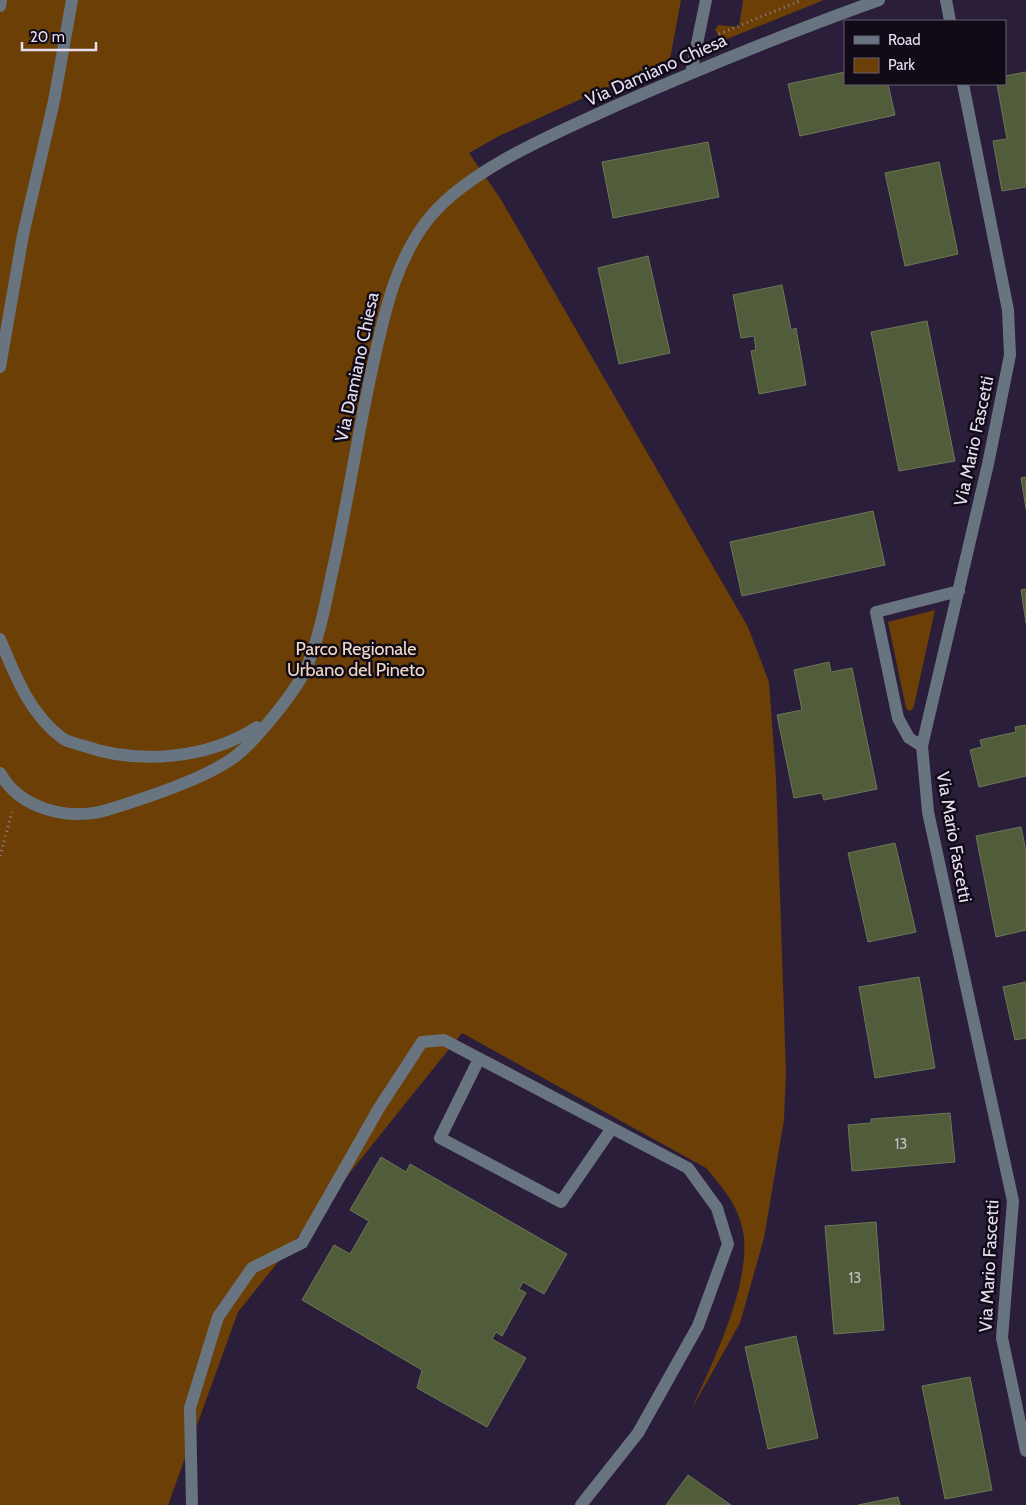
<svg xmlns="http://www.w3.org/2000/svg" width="1026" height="1505" font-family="Cabin,sans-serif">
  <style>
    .green { fill: #6c3f07 }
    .building { fill: #505c3a; stroke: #6c7955 }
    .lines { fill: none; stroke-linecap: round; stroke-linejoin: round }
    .path { stroke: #8d829a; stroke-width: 3; stroke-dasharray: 1 4; stroke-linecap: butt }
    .minor { stroke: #687581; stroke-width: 12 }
    .labels { text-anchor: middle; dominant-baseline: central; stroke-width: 5; stroke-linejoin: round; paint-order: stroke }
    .number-label { font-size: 15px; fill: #c0bec3 }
    .street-label { font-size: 18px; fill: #e6def1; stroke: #110b18 }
    .park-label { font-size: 18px; fill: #f2dbc6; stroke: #110b18 }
  </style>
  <rect width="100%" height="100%" fill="#2b1e3b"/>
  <path class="green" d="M0,0H681L670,59L499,136L469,153L500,198L748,627L769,682L776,778L786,1071L784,1120L764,1238L740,1323L691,1410C712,1364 757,1274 741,1223C735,1202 720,1184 706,1168L462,1033L238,1312L168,1505H0Z
    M743,0H824L727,39L720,38L715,30L718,25L739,27Z
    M935,610L914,706L912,710L909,711L906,708L888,622Z"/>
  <path class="building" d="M845,72V84H888L895,115L800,136L788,84Z
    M1026,72V187L1002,191L993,141L1007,139L997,84H1005V76Z
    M708,142L719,197L613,218L602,162Z
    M939,162L958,254L905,266L885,173Z
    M648,256L670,353L619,364L598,268Z
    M782,285L791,330L796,328L806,385L759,394L751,351L756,350L754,336L741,338L733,295Z
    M927,321L955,461L899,471L871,332Z
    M1026,477V509L1021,478Z
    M873,511L885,565L742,596L730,542Z
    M1026,589V623L1021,590Z
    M829,662L831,672L852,668L877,789L824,800L822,793L794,798L777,715L802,710L794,670Z
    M1026,725V776L979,787L970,750L982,747L980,740L1016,732L1015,727Z
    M1021,827L1026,851V930L996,937L976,836Z
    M895,843L916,932L868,942L848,853Z
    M919,977L935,1068L875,1078L859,987Z
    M1026,982V1038L1015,1040L1003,987Z
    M950,1113L955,1162L852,1171L848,1125L871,1123V1119Z
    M381,1157L406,1172L410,1164L567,1254L544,1294L523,1282L519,1289L526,1293L502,1336L496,1332L492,1339L526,1358L487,1427L417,1388L422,1370L302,1300L334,1245L350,1254L369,1221L350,1210Z
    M876,1222L884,1330L834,1334L825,1226Z
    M796,1336L818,1438L768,1449L745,1347Z
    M970,1377L992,1490L945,1499L922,1386Z
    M688,1475L731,1505H666Z
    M898,1497L900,1505H858Z"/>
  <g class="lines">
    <path class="path" d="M719,34L802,0
      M0,856L12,812"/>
    <path class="minor" d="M946,0L950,21
      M0,6L1,0
      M691,73L706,0
      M963,84L1008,310L1010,355L988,464L922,746L928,812L1013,1201L1002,1338L1026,1451
      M0,367L23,235L54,101L72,0
      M0,639C15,675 29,713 62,738C68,742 77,744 84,746C139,765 208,759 257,727
      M922,746L909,738L898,718L876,612L959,591
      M0,773C20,809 68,821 107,810C143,799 209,778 237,755C257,739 294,693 305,671C319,640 325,605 332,573C348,502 358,431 374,360C385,310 397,257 430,217C472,167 557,133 615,106C702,68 789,32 879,0
      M479,1059L440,1138L561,1202L612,1128
      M192,1505L190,1408L218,1317L252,1268L302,1243L379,1108L422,1042L444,1040L688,1168L717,1208L728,1244L698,1326L638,1433L581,1505"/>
  </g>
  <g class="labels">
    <g class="number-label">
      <text x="901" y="1144">13</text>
      <text x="855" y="1278">13</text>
    </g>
    <g class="street-label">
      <text transform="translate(656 70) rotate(-24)">Via Damiano Chiesa</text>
      <text transform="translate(357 367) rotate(-78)">Via Damiano Chiesa</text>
      <text transform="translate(974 441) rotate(-78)">Via Mario Fascetti</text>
      <text transform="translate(954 837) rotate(80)">Via Mario Fascetti</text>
      <text transform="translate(989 1266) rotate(-87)">Via Mario Fascetti</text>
    </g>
    <g class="park-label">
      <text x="356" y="649">Parco Regionale<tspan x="356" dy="21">Urbano del Pineto</tspan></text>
    </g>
  </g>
  <rect x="844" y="20" width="162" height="65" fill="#110b18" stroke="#665f6f"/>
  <rect x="854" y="36" width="25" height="8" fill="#687581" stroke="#665f6f"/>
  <text x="888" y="45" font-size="15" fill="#e6def1">Road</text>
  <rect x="854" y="58" width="25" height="15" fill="#6c3f07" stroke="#665f6f"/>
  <text x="888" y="70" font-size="15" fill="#e6def1">Park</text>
  <path d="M22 42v8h74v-8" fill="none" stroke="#e6def1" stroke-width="2.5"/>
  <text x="30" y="42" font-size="15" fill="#e6def1" stroke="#110b18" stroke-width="4" paint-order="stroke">20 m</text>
</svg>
